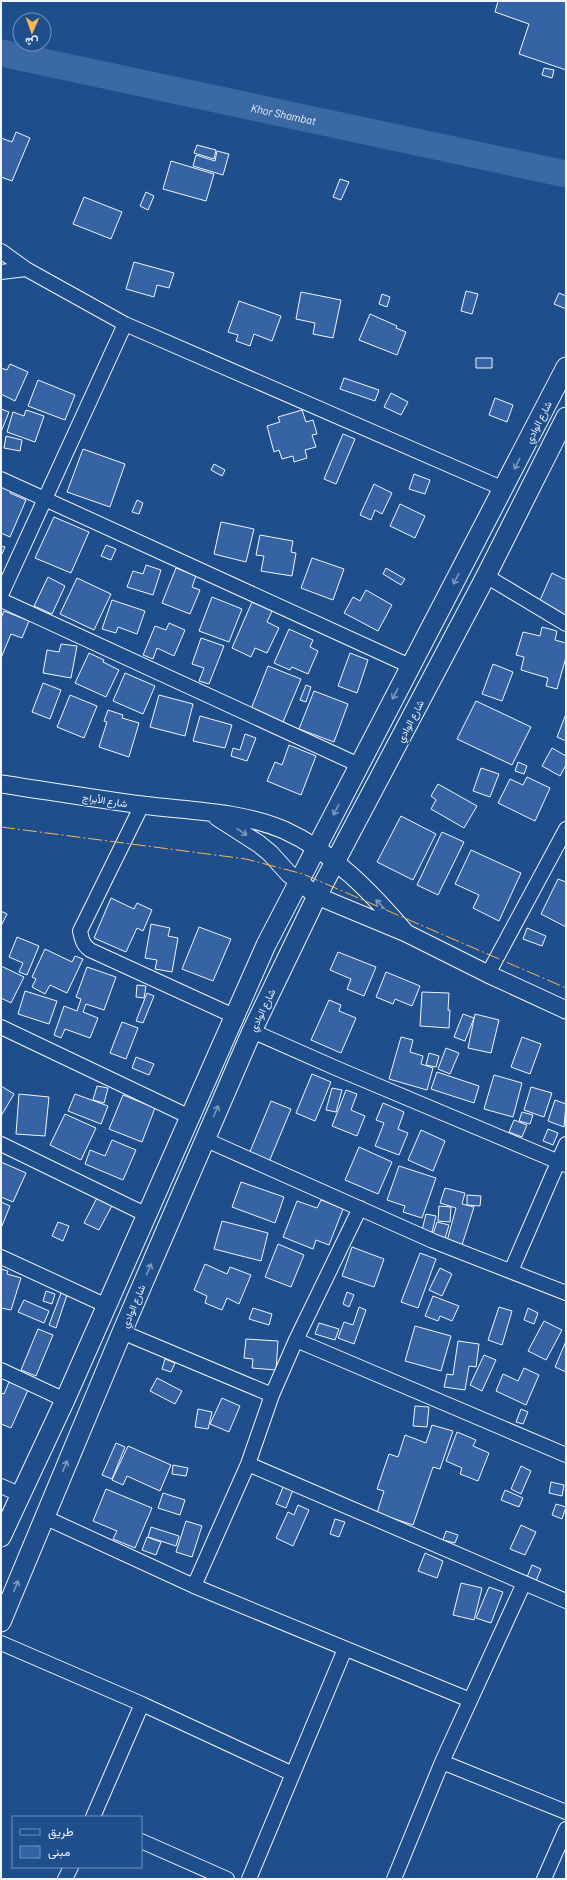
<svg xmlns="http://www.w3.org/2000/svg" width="567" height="1880" font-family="Barlow,Vazirmatn,sans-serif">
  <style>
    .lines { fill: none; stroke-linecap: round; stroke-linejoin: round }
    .river { stroke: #3b69a3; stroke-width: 27 }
    .building { fill: #3563a3; stroke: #f2f6ff }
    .minor-casing { stroke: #f2f6ff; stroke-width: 16 }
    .tertiary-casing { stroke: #f2f6ff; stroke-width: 19 }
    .secondary-casing { stroke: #f2f6ff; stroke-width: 21 }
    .minor { stroke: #1f4e8c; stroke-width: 14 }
    .tertiary { stroke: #1f4e8c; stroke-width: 17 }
    .secondary { stroke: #1f4e8c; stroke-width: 19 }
    .power { stroke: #ffb74d; stroke-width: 1; stroke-dasharray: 14 3 2 3; stroke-linecap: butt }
    .oneway { stroke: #7e9ac0 }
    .labels { text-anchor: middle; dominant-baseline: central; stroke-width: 3; stroke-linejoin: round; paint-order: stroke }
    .street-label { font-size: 10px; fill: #f2f6ff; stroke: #1f4e8c }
    .water-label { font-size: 11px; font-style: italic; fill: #f2f6ff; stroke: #1f4e8c }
  </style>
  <rect width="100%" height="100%" fill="#1f4e8c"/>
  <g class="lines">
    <path class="river" id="s1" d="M1,53L566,174"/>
  </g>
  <path class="building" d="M498,1H566V70L519,54L529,24L495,12Z
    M544,68L554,70L552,78L542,75Z
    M16,132L30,138L12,181L1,177V138L12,142Z
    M197,145L216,150L214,159L194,153Z
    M217,151L229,154L223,175L193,166L196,155L215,161Z
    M171,161L214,174L206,201L163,189Z
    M340,179L349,182L341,200L333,197Z
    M146,192L154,196L148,210L140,206Z
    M84,197L122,212L111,239L73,224Z
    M134,262L174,273L169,288L157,285L154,297L126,289Z
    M466,291L478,294L472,314L461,311Z
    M301,292L341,300L333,338L313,334L315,323L296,319Z
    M559,293L566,296V309L554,304Z
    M382,294L390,297L387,307L379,304Z
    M239,301L281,316L272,341L254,334L250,346L236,341L238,335L228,332Z
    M370,314L397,326L396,328L406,332L397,355L359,340Z
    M476,358H492V368H476Z
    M10,364L28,372L15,401L1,394V368L7,370Z
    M344,378L379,390L375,401L340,389Z
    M38,380L75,395L65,420L28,406Z
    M391,393L408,402L401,415L384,407Z
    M495,398L513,405L507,422L489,415Z
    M1,409L9,412L1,432Z
    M26,410L44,416L35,442L7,432L13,412L24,416Z
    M302,410L306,422L313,420L317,434L312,435L316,447L305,450L307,458L294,462L293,456L282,459L279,450L274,452L267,426L280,422L278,417Z
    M343,434L355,439L336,484L324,479Z
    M6,436L22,440L20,451L4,448Z
    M83,449L125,464L110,507L67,492Z
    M214,464L225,470L222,476L211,470Z
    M414,474L430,480L425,494L409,489Z
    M374,484L392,493L382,514L375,510L371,520L360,515Z
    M1,486L11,491L10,493L26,500L10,537L1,533Z
    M137,500L143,503L139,514L132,512Z
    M400,504L425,516L415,538L390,526Z
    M54,517L89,532L71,573L35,558Z
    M221,522L254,529L246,562L214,554Z
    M260,535L293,541L291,552L296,553L292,576L261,571L264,556L256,555Z
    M106,545L116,549L111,560L101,556Z
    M1,546L5,547L1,556Z
    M312,558L344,569L333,600L301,588Z
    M146,565L161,570L153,595L127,587L133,571L143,574Z
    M176,568L196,576L192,587L200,590L190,614L162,603Z
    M386,568L405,579L401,585L383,574Z
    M552,573L566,580V619L537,607Z
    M48,577L65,586L52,614L34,606Z
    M77,578L111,594L94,630L60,614Z
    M366,590L392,605L378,631L344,613L353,597L360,601Z
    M212,597L242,609L229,642L199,631Z
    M112,600L145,611L137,634L118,627L116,633L102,629Z
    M252,602L272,611L267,622L279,628L267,653L255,648L251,657L232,648Z
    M4,611L29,621L22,638L11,634L1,658V618Z
    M169,623L185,630L174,656L157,648L153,659L143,655L155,626L166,630Z
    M542,627L557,631L555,640L566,643V657L557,689L546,686L548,678L521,670L524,657L516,655L523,632L540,636Z
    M289,629L313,640L310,647L318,651L308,674L292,667L290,670L274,663Z
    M201,638L224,646L209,684L199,681L204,668L192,664Z
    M61,644L77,646L71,678L43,673L47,650L59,652Z
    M89,653L104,660L103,662L119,670L106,697L75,683Z
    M350,653L368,660L357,693L338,686Z
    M493,664L513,672L502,701L482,694Z
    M268,666L301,679L283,722L251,709Z
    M125,673L155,686L143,714L113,701Z
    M43,683L61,690L50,719L32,712Z
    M306,685L311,687L306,702L300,700Z
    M314,691L348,704L334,742L299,729Z
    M70,695L97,706L84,738L57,727Z
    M159,695L193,704L185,736L150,727Z
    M476,701L531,727L512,765L457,739Z
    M108,710L123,715L122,718L139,723L129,757L99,747L107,722L104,721Z
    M566,714V741L557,737Z
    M200,716L232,725L225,748L193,741Z
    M245,734L256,738L247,761L231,756L233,748L240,750Z
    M289,745L316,756L301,795L267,781L275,762L282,765Z
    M552,748L566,756V765L560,776L542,766Z
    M518,762L527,766L524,774L515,771Z
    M481,768L499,774L490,797L473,791Z
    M527,777L550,788L535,821L498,803L510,779L523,785Z
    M438,784L477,806L464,828L431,809L436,800L431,796Z
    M401,816L436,834L413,880L377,862Z
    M442,832L464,842L438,895L417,885Z
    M471,850L521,873L499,921L473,908L479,895L455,884Z
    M558,879L566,882V927L541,914Z
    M111,898L134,909L137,903L152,910L143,931L137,928L126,952L94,938Z
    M1,911L7,914L1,926Z
    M151,924L170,928L168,936L178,938L172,972L155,969L157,960L145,958Z
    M199,927L231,939L213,981L182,969Z
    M527,928L546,936L542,946L523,939Z
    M17,937L39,946L27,975L19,972L23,963L9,957Z
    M45,949L72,962L75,956L83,959L67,993L50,985L45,994L32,987L36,979L32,977Z
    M338,952L376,967L364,996L347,989L351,979L330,970Z
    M1,966L24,977L11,1003L1,998Z
    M87,967L116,977L104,1010L86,1004L83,1012L98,1018L90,1038L65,1029L61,1038L54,1035L64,1006L77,1011L81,999L76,997Z
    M386,972L420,986L412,1006L395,999L393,1004L376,997Z
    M137,985L146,986L144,998L136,997Z
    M25,991L57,1001L49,1024L18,1014Z
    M422,992L449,993L448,1010H450L449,1028L420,1026Z
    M147,993L154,996L143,1023L136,1021Z
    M329,1000L341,1005L339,1011L356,1018L341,1053L311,1040Z
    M463,1014L474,1018L465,1041L454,1037Z
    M475,1014L499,1020L491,1053L468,1048Z
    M122,1022L138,1028L126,1059L110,1053Z
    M401,1037L413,1040L410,1052L423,1056L421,1064L433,1068L427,1090L389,1079Z
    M522,1037L541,1044L530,1074L511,1067Z
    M446,1048L459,1053L450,1074L438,1069Z
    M429,1053L439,1056L436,1067L426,1065Z
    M136,1057L154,1064L149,1075L132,1068Z
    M437,1072L479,1086L474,1103L431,1089Z
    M312,1074L331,1082L315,1121L296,1113Z
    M494,1075L522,1083L513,1117L484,1109Z
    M1,1086L14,1094L1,1116Z
    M97,1086L108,1088L104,1103L93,1100Z
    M531,1087L552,1093L544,1117L524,1110Z
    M332,1088L342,1090L336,1112L326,1110Z
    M346,1090L357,1094L351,1110L365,1116L357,1136L332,1126Z
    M19,1094L49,1097L45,1136L16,1134Z
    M75,1094L108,1106L101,1124L68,1111Z
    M123,1095L155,1108L142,1142L109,1129Z
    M555,1100L566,1104L564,1127L548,1121Z
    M271,1101L291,1109L269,1162L249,1154Z
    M383,1103L404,1112L398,1129L408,1133L399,1155L375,1146L384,1123L376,1120Z
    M522,1112L533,1115L530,1124L519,1121Z
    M65,1114L96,1128L81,1160L50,1145Z
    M514,1120L527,1125L522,1137L509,1132Z
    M548,1129L558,1133L553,1145L543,1141Z
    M421,1130L445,1141L433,1171L408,1160Z
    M112,1140L136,1150L123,1180L85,1164L90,1150L105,1156Z
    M359,1147L392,1162L378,1194L345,1180Z
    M1,1162L26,1173L13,1202L1,1197Z
    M399,1166L436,1178L422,1218L403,1212L405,1206L387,1200Z
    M241,1182L284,1197L275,1223L232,1207Z
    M445,1188L465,1193L462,1204L474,1207L462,1245L447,1241L456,1208L440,1203Z
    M100,1192L115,1200L99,1230L84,1223Z
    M467,1195L481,1196L480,1206L467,1205Z
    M321,1200L343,1209L329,1245L316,1240L313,1249L283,1237L297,1201L317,1208Z
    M1,1202L10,1206L1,1228Z
    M439,1206L451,1207L450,1222L438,1221Z
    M426,1214L436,1216L432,1232L422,1230Z
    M222,1221L268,1233L261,1261L214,1249Z
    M58,1222L69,1226L63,1241L52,1236Z
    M437,1222L449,1225L445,1238L433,1234Z
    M278,1244L304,1255L291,1287L265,1277Z
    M352,1247L384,1259L374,1287L342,1276Z
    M420,1253L436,1259L418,1308L401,1302Z
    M205,1264L227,1274L230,1267L251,1275L239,1304L227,1298L222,1310L205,1303L207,1296L194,1290Z
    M440,1268L452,1274L442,1296L429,1290Z
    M1,1269L8,1271L7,1274L21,1278L11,1310L1,1308Z
    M46,1291L55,1294L52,1304L43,1301Z
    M347,1292L354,1295L349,1307L343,1304Z
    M61,1293L67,1295L56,1328L49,1325Z
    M433,1296L459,1306L452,1321L440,1316L438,1321L425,1316Z
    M24,1300L49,1311L44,1323L18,1312Z
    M359,1307L366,1310L354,1344L338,1338L344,1322L353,1325Z
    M499,1307L512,1311L502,1345L488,1340Z
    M253,1308L272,1314L269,1325L249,1319Z
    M528,1308L538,1313L534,1324L524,1320Z
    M544,1321L562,1330L546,1360L528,1351Z
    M319,1323L339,1329L335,1340L315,1334Z
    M415,1326L451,1336L441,1371L405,1361Z
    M38,1329L53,1335L36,1376L21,1370Z
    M246,1339L278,1341L276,1370L252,1368L253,1359L244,1358Z
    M458,1341L479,1344L476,1367L469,1366L465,1390L444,1387L447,1374L453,1375Z
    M566,1341V1372L555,1367Z
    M484,1355L496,1360L482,1391L470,1385Z
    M165,1359L175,1363L171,1372L162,1369Z
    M524,1368L539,1375L526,1405L496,1391L503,1374L518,1381Z
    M157,1378L182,1391L175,1404L150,1391Z
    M9,1382L28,1390L11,1428L1,1424V1393L4,1394Z
    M222,1398L240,1406L229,1432L210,1424Z
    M415,1406L429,1407L427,1427L413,1426Z
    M198,1409L212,1412L208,1429L195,1427Z
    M521,1409L528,1412L523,1424L516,1422Z
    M432,1425L453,1431L440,1469L433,1467L413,1525L377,1513L384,1491L377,1489L389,1454L398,1457L405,1435L426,1443Z
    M457,1432L476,1440L473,1446L489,1453L478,1481L460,1474L462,1468L446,1461Z
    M116,1443L125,1447L112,1479L102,1475Z
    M128,1446L171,1465L160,1491L127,1476L123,1485L112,1480Z
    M173,1465L188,1468L186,1476L172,1474Z
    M521,1466L531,1471L521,1494L511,1489Z
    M287,1478L296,1482L286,1508L276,1504Z
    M551,1482L564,1485L562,1496L549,1493Z
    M106,1489L152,1508L135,1548L113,1539L117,1531L93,1521Z
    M505,1490L523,1498L519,1507L501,1500Z
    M163,1493L185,1500L180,1515L158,1508Z
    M556,1504L566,1507L562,1519L552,1515Z
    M298,1505L309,1510L293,1546L276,1538L288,1512L294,1515Z
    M335,1519L345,1522L339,1537L330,1534Z
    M186,1521L202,1526L192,1557L176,1552Z
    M521,1525L536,1532L525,1555L510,1549Z
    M151,1527L179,1536L176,1546L148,1537Z
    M446,1531L458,1535L455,1543L443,1540Z
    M147,1537L161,1542L156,1555L142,1550Z
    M425,1553L443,1561L437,1578L418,1571Z
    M532,1565L541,1569L536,1581L527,1577Z
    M461,1583L482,1588L474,1620L453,1615Z
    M489,1587L503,1592L491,1623L476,1618Z"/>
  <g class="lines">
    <defs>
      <path id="minor" d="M1,251L26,269L125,324L504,489
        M1,272L26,269
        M1,479L410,666
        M486,576L566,624
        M1,595L125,324
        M1,600L359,765
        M142,805L80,931C82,940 83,945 90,950L234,1016
        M488,974L566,829
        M1,1027L190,1117
        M252,1031L338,1069L566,1165
        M204,1139L433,1241L566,1293
        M1,1144L147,1215
        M1,1257L107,1306
        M511,1271L566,1144
        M122,1332L272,1395
        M296,1340L566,1455
        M1,1370L65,1400
        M248,1464L566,1601
        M1,1486L21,1495
        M44,1517L194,1586L470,1700
        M194,1586L248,1464L272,1395L296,1340L360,1208
        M1,1643L142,1704L293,1774
        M442,1762L566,1812
        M93,1817L142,1704
        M141,1841L227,1879
        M65,1879L71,1867
        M249,1879L345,1649
        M394,1879L442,1762L524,1583
        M544,1879L566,1829"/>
      <path id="tertiary" d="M1,784C48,791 95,799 142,805C189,811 239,811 284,830C333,852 372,893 406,933
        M217,817L259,844L270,853L289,874L317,896L406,933L488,974L566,1010"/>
      <path id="secondary" d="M1,1537L65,1400L266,945L566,367
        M1,1622L122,1332L252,1031L317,896L486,576L566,417"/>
    </defs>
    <use href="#minor" class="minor-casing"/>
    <use href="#tertiary" class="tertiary-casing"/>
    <use href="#secondary" class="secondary-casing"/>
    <use href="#minor" class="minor"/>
    <use href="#tertiary" class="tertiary"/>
    <use href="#secondary" class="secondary"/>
    <path class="power" d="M1,827L246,859L303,874L566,988"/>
  </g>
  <defs><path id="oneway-shaft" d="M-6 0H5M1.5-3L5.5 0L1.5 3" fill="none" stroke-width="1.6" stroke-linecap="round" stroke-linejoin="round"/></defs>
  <g class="oneway">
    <use href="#oneway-shaft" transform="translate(517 464) rotate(117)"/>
    <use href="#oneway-shaft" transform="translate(456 579) rotate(118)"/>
    <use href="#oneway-shaft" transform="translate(395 694) rotate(117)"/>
    <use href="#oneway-shaft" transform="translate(336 810) rotate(117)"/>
    <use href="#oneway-shaft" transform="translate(242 832) rotate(34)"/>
    <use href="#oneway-shaft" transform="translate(380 904) rotate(-134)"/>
    <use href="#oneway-shaft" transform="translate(216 1111) rotate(-66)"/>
    <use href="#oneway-shaft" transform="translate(149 1269) rotate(-67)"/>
    <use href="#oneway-shaft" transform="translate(65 1466) rotate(-67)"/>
    <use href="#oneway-shaft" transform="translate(16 1586) rotate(-68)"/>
  </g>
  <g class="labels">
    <g class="street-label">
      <text transform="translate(538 422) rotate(-63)">شارع الوادي</text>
      <text transform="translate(410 721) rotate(-62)">شارع الوادي</text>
      <text transform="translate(105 800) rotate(9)">شارع الأبراج</text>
      <text transform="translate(262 1010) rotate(-64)">شارع الوادي</text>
      <text transform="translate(133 1306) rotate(-67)">شارع الوادي</text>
    </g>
    <g class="water-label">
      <text stroke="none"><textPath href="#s1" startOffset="289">Khor Shambat</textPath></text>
    </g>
  </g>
  <rect width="567" height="1880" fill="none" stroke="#f2f6ff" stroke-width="4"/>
  <rect x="12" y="1816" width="130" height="52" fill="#1f4e8c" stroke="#7391ba"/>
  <rect x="20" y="1829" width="20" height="6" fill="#1f4e8c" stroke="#7391ba"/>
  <text x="48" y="1836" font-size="12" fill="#f2f6ff">طريق</text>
  <rect x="20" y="1846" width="20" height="12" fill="#3563a3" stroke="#7391ba"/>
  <text x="48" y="1856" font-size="12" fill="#f2f6ff">مبنى</text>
  <g transform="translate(32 32) rotate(182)"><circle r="19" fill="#1f4e8c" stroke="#7391ba"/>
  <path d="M0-3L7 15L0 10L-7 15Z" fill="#ffb74d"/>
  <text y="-6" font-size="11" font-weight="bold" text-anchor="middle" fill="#f2f6ff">ش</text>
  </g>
</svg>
